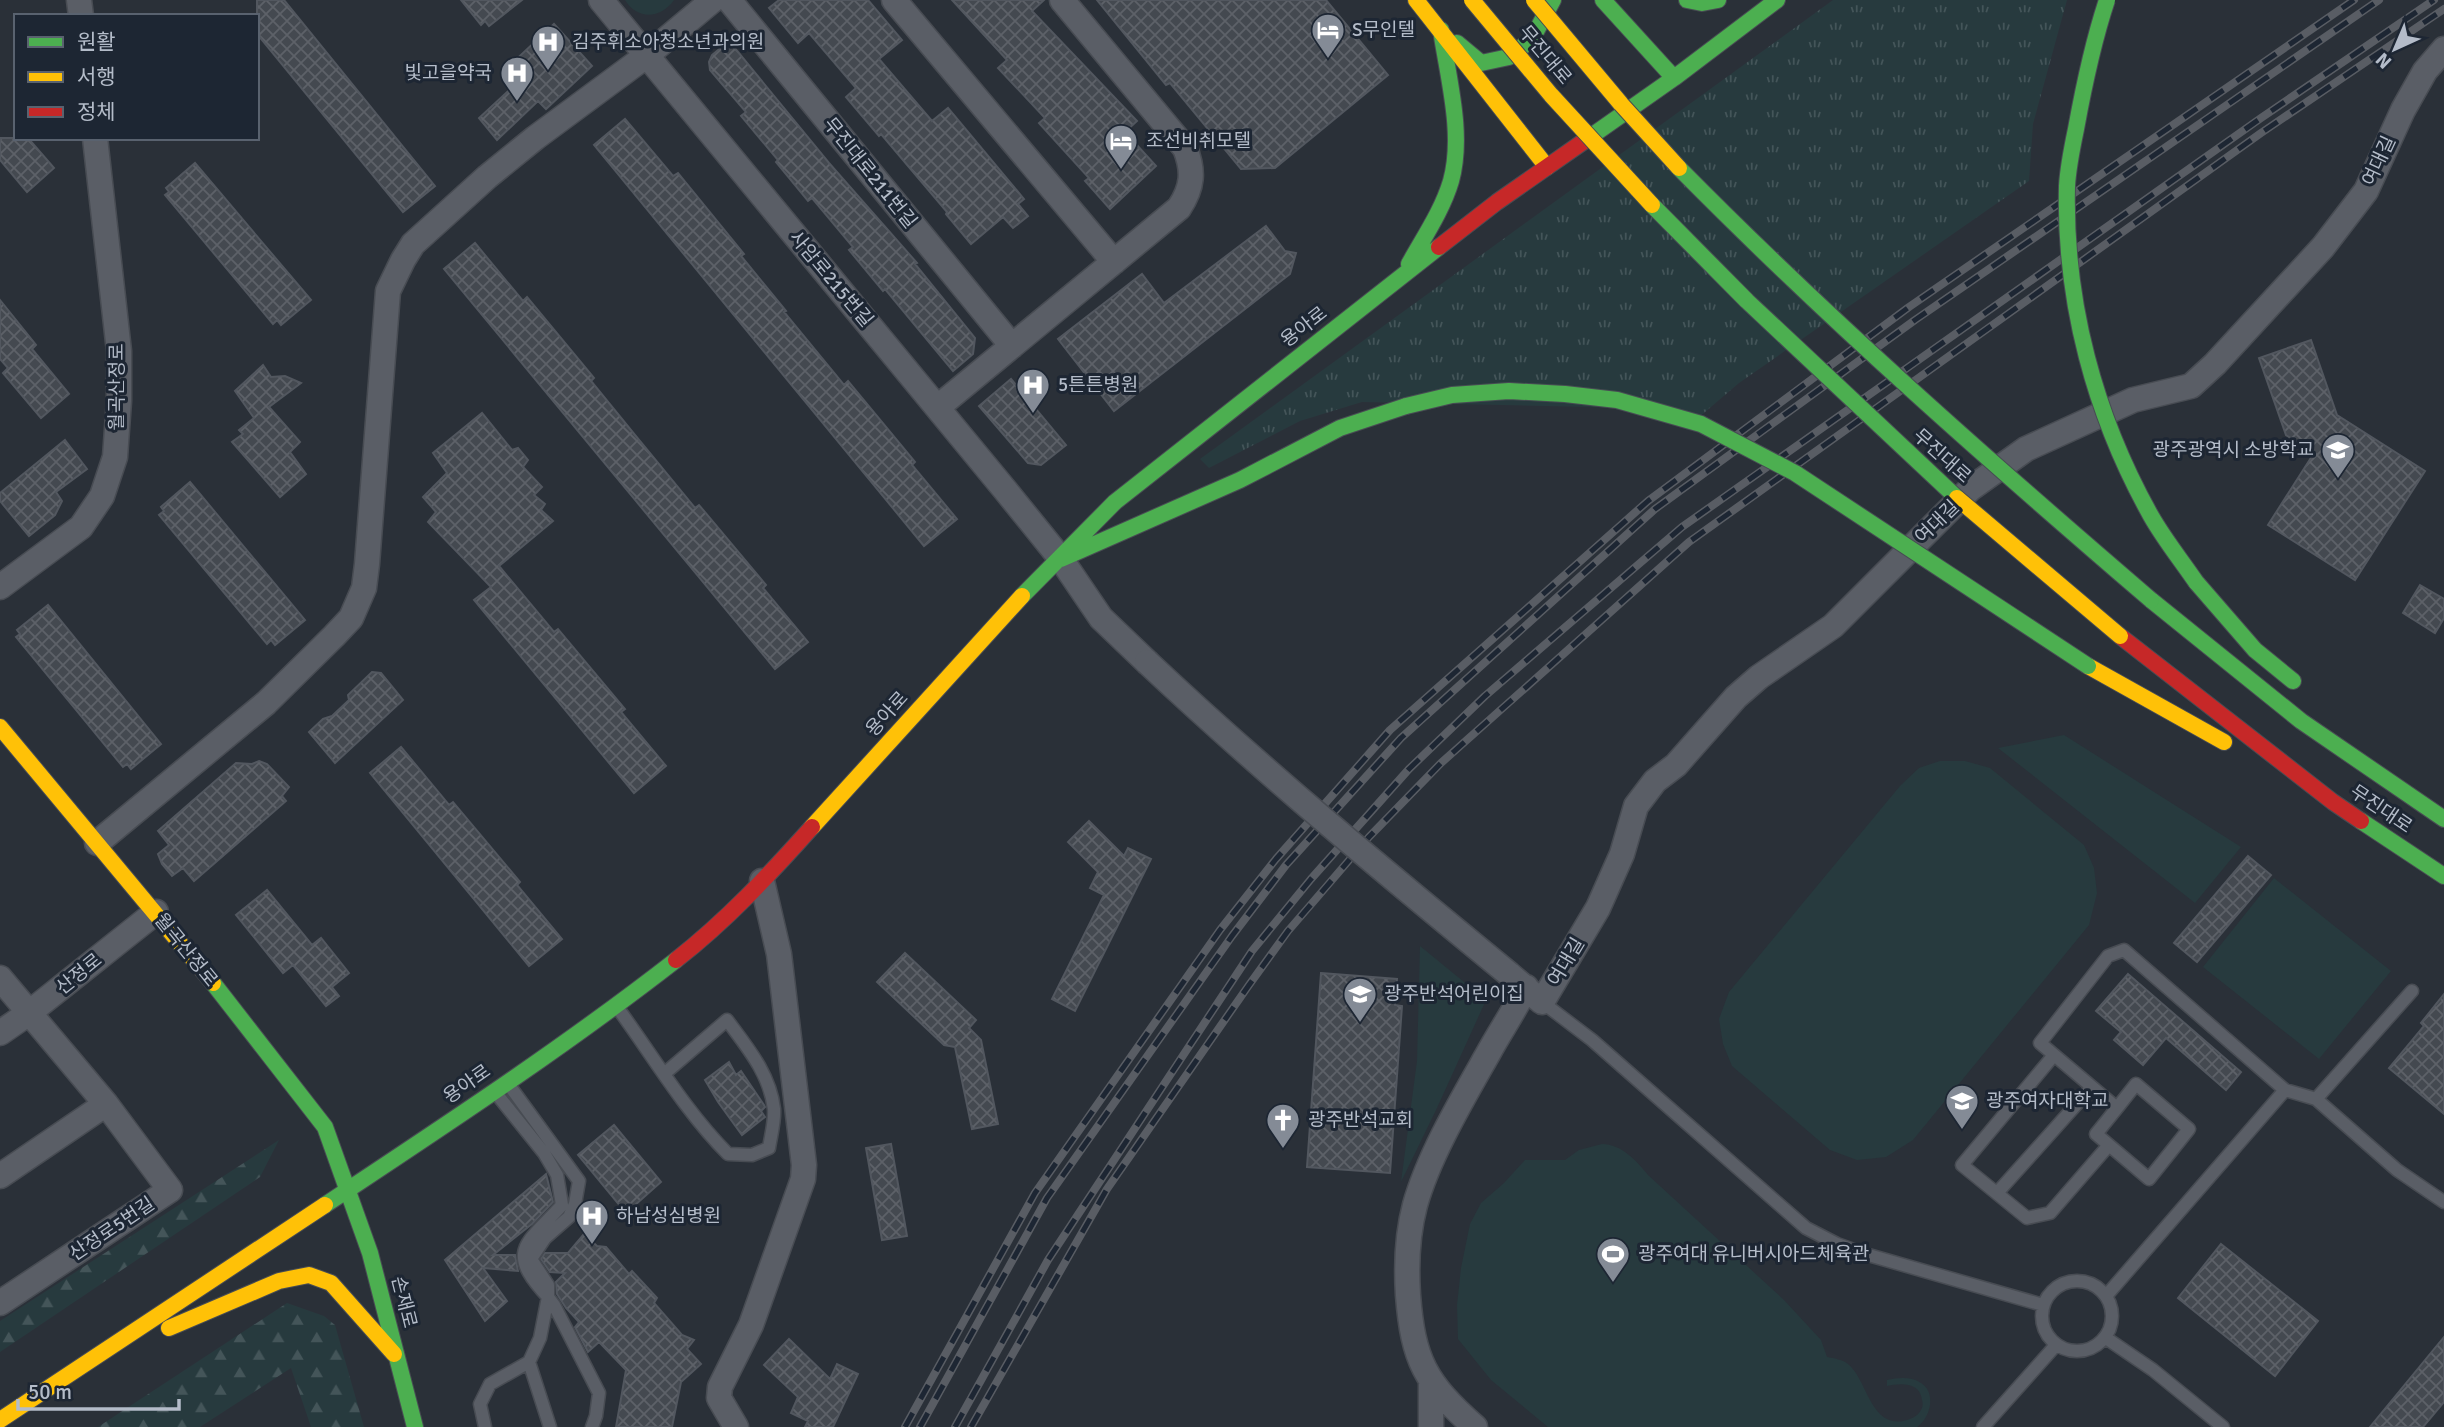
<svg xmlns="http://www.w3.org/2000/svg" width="2444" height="1427" font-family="Signika,'Noto Sans KR',sans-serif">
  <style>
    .green { fill: #273a3e }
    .forest { fill: url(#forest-firs) }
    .park { fill: url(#park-tufts) }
    .building { fill: url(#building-cross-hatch); stroke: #52575f; stroke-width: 2 }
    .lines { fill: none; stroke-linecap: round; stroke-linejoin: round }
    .lane-casing { stroke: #484c53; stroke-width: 15 }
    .street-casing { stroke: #484c53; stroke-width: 27 }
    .fast-casing { stroke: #484c53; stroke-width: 18 }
    .slow-casing { stroke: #484c53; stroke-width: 18 }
    .jam-casing { stroke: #484c53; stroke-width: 18 }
    .lane { stroke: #5a5e66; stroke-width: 12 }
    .street { stroke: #5a5e66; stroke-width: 24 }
    .fast { stroke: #4caf50; stroke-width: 16 }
    .slow { stroke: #ffc107; stroke-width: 16 }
    .jam { stroke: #c62828; stroke-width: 16 }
    .rail-casing { stroke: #595d64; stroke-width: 8 }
    .rail { stroke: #1d2633; stroke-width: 5; stroke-dasharray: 16; stroke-linecap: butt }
    .street-bridge-casing { stroke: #484c53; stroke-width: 27; stroke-linecap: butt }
    .fast-bridge-casing { stroke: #474c53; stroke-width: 18; stroke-linecap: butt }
    .slow-bridge-casing { stroke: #474c53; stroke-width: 18; stroke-linecap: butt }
    .street-bridge { stroke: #5a5e66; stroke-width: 24 }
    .fast-bridge { stroke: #4caf50; stroke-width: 16 }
    .slow-bridge { stroke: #ffc107; stroke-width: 16 }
    .labels { text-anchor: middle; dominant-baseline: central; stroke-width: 6; stroke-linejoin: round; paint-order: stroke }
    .poi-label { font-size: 19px; fill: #b4bcc9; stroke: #1d2633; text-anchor: start }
    .street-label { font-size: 19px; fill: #b4bcc9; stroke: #1d2633 }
  </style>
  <defs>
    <pattern id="forest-firs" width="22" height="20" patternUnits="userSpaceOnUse" patternTransform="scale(1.75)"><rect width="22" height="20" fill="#273a3e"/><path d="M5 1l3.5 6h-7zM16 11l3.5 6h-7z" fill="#445559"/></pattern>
    <pattern id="park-tufts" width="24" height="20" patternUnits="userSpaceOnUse" patternTransform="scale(1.75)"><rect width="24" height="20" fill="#273a3e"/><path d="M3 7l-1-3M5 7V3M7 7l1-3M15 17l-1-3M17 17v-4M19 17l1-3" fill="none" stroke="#445559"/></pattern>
    <pattern id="building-cross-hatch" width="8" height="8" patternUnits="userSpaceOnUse" patternTransform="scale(1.75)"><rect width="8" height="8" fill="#444950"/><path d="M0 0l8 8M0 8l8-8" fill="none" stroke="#5d6168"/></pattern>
  </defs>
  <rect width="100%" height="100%" fill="#2a3038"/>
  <path class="green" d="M625,0H674C661,19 637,20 625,0Z
    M2064,735L2241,847L2195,903L1998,748Z
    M1940,761H1965L1990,768L2084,845L2094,868L2097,893L2089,925L1913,1140L1886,1157L1857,1160L1830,1150L1732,1066L1723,1044L1719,1019L1729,992L1900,786L1919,768Z
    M2274,878L2391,971L2319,1059L2203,967Z
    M1420,946L1486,1000L1437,1108L1401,1182L1417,1061Z
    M1602,1144C1621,1144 1637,1161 1648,1175L1784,1300L1821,1340L1827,1357C1834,1358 1843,1360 1848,1364C1867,1379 1870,1427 1903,1421C1911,1419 1917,1417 1921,1410C1923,1407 1923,1403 1922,1400C1920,1382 1901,1383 1887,1386V1380C1898,1378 1910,1376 1921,1383C1937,1393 1930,1419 1917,1427H1548L1491,1380L1458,1339L1457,1305L1461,1268L1470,1224L1481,1203L1504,1183L1525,1160H1565L1579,1150Z"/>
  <path class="forest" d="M279,1140L260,1177L0,1352V1321Z
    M287,1303L324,1316L335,1325L364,1427H311L291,1368L200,1427H98Z"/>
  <path class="park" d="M1833,0H2067L2033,124L2029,181L1739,383L1691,424L1636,408L1362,402L1300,421L1209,468L1200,459Z"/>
  <path class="building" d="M257,0H284L435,186L403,212L257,34Z
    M461,0H522L489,26L485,21L481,25Z
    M779,0H868L902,40L879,59L932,121L948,108L1024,199L1018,204L1028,216L1013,228L1003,217L971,244L946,214L947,212L881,134L879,136L846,97L856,88L809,33L798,43L769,8Z
    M952,0H1044L1032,11L1137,121L1125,132L1156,166L1110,209L1085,181L1089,178L1039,123L1045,118L998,68L1007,60Z
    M1097,0H1326L1388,75L1275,168L1241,169L1170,83L1166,85Z
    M554,24L592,66L546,109L538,101L497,140L479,118L520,80L508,67Z
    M729,41L829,163L917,263L915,264L975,338L973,354L953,371L885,289L883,291L849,250L853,247L812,198L808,201L776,162L778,160L741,116L746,112L710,70L709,62L712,55Z
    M625,119L673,176L678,173L744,254L741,256L786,311L784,312L844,385L848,381L915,462L912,465L957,519L924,546L594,145Z
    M0,138H28L54,168L27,192L0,160Z
    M195,163L311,300L281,325L277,320L273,324L165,195L169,192L166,188Z
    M1266,226L1285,251L1296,253L1290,274L1114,411L1058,339L1142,274L1164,303Z
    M475,243L523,301L527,297L594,378L591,381L635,435L695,508L699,505L766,585L763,588L808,642L775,669L444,269Z
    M0,300L36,345L32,349L69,394L41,418L3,373L8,368L0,359Z
    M2311,340L2337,415L2425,471L2355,580L2268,525L2314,453L2286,435L2259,358Z
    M263,365L271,377L285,376L301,383L269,407L300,442L290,452L306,474L280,497L232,442L243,434L239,430L254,418L235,391Z
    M1011,379L1066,445L1041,465L1028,463L979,406Z
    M482,413L512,450L518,448L528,460L523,467L542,487L534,495L545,504L541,510L553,521L499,566L554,632L558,629L625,709L621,712L666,766L634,793L474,600L491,587L428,522L436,512L423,497L447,473L433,453Z
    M65,440L87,469L56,492L62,501L55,515L29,536L0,501V493Z
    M190,482L305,620L275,645L271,640L267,644L159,515L164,511L161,507Z
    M2420,585L2444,599V618L2435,633L2403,613Z
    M48,605L161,744L131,769L127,764L123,767L16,637L20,634L17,630Z
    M372,672L381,673L403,700L335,763L309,732L323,719L332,716L349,700L348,695Z
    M401,747L449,805L453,802L520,882L517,885L562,939L529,966L370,773Z
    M259,761L267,764L289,787L282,796L286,801L194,881L183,868L172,876L162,864L158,854L169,845L158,831L236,763L252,764Z
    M1089,821L1124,856L1128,848L1151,859L1075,1011L1052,999L1104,895L1090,888L1098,872L1068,842Z
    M2248,856L2271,875L2197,962L2174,943Z
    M267,890L312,945L321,938L349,973L332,987L339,996L326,1006L293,965L283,973L236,915Z
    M905,953L976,1020L969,1028L981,1040L998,1124L972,1129L955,1047L944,1045L877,982Z
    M1321,973L1397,979L1395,1005L1402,1006L1390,1173L1307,1167Z
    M2128,974L2241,1072L2226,1090L2166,1038L2143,1065L2114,1040L2121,1032L2096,1011Z
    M2444,994V1114L2389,1068L2424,1026L2421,1023Z
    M729,1062L736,1075L741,1071L764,1105L765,1107L761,1111L765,1117L742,1135L718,1102L705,1080Z
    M614,1125L661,1182L626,1213L578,1155Z
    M891,1144L907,1236L882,1240L866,1148Z
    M546,1174L553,1202L532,1224L493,1255H515L518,1271L483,1268L507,1301L485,1321L445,1260Z
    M584,1234L597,1246L606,1247L629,1274L632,1271L657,1298L654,1303L682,1335L694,1340L687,1349L701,1364L681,1382L672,1427H616L626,1370L599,1342L588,1352L575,1327L579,1322L566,1308L557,1294L556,1282L565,1273L550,1272L541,1259L545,1253H568Z
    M2221,1244L2318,1321L2275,1376L2178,1298Z
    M2444,1337V1402L2423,1427H2370Z
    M789,1339L830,1379L837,1364L858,1374L833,1427H805L808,1421L791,1413L798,1397L764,1365Z"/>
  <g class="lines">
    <defs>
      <path id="lane" d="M1542,1002L1592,1040L1806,1228L1837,1244L1865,1254L2043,1305
        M617,1007C653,1056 685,1111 728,1154L752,1155L769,1148C771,1135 775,1121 774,1109C770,1074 747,1047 727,1020L664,1074
        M2054,1055L1962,1165L2027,1218L2050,1213L2109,1145
        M509,1085L579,1181L575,1204L569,1217L545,1238L531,1259L548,1285V1297L554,1305L599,1393L596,1416L592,1427
        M2316,1099L2412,991
        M2117,1108L2136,1084L2189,1129L2149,1179L2096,1134L2117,1108L2040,1043L2108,956L2124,950L2285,1090L2316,1099L2397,1170L2444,1202
        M1997,1193L2092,1087
        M2042 1316a35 35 0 1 1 70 0a35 35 0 1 1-70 0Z
        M2106,1296L2285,1090
        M2106,1338L2153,1370L2223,1427
        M529,1362L550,1427
        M485,1427L480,1404L490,1384L529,1362L540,1338L548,1297C504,1250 527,1244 562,1205L557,1175L544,1153L495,1092
        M1983,1427L2056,1345"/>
      <path id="street" d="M79,0L81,16
        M601,0L1006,491L1061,559L1101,618L1147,662
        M729,0L1012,346
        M894,0L1114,262
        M938,407L1179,208C1193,187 1194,171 1185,148L1062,0
        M0,587L81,527L102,496L115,457L119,401V351L95,138
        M97,843L266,703L334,636L351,618L364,588L367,564L388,291L403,260L413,244L487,177L535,138L646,56L713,0
        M1509,974L1542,1002L1598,908L1622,854L1636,806L1655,781L1676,765L1736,697L1759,677L1833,626L1970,489L2026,449L2133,400L2191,386L2215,364L2323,247L2366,191L2403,110L2425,71L2444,49
        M0,978L106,1104L170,1190L0,1303
        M0,1033L29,1013L156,912
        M0,1176L106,1104
        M736,1427L719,1398L720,1387L751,1325L803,1179L804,1165L779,954L762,881
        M1431,1427V1382
        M1475,1427C1425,1383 1413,1360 1408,1295C1406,1264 1407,1235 1415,1205C1429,1155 1463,1098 1489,1052C1501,1030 1515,1010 1526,987"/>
      <path id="fast" d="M1603,0L1674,78
        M1687,0L1702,3L1718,0
        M1457,43L1481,63L1509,57L1532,39L1553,0
        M1590,137L1674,78L1777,0
        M1409,264C1424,237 1442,211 1451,181C1464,134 1448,78 1441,30
        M1061,559L1240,480L1340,428L1406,406
        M2196,582L2255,650L2293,681
        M1022,596L1115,502L1439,247
        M2151,600L2301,721L2444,819
        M2361,821L2444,876
        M213,983L325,1127L370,1253L415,1427
        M325,1205C444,1126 563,1048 676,960"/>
      <path id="slow" d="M1416,0L1547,167
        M2088,666L2224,742
        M0,727L213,983
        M812,827L1022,596
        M169,1328L279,1281L309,1275L331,1283L394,1354
        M0,1420L325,1205"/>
      <path id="jam" d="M1439,247L1497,202L1590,137
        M2120,636L2333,802L2361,821
        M676,960C726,921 770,874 812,827"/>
    </defs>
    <use href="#lane" class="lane-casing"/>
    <use href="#street" class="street-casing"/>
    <use href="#fast" class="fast-casing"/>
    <use href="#slow" class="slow-casing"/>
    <use href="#jam" class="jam-casing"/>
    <use href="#lane" class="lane"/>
    <use href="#street" class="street"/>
    <use href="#fast" class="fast"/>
    <use href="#slow" class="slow"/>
    <use href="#jam" class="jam"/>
    <defs>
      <path id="rail" d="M905,1427L1035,1193L1220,930L1276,859L1390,730L1648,501L1909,307L2354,0
        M920,1427L1047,1198L1232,936L1286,865L1401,738L1655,509L1915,320L2379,0
        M955,1427L1048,1260L1252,951L1311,879L1409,769L1485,696L1682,527L2261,118L2434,0
        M971,1427L1107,1189L1249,985L1288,931L1320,894L1369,837L1441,763L1689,542L2261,133L2444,9"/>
    </defs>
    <use href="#rail" class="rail-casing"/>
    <use href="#rail" class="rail"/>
    <defs>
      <path id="street-bridge" d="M1147,662C1264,772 1386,873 1509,974"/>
      <path id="fast-bridge" d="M2107,0C2093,42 2084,85 2076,129C2072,148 2068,167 2067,186C2064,302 2095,416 2151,516C2164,539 2181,560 2196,582
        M1679,168C1829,320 1989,461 2151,600
        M1652,205L1747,301L1957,498
        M1406,406L1452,395L1509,391L1565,394L1617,400L1701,424L1795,473L2088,666"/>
      <path id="slow-bridge" d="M1472,0L1551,95L1652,205
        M1534,0L1621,104L1679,168
        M1957,498L2120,636"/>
    </defs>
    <use href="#street-bridge" class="street-bridge-casing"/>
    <use href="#fast-bridge" class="fast-bridge-casing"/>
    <use href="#slow-bridge" class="slow-bridge-casing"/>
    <use href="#street-bridge" class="street-bridge"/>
    <use href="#fast-bridge" class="fast-bridge"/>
    <use href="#slow-bridge" class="slow-bridge"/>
  </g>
  <defs>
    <symbol id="hotel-pin" viewBox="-11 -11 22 30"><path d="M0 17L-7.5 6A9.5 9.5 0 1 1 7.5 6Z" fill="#848b96" stroke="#1d2633"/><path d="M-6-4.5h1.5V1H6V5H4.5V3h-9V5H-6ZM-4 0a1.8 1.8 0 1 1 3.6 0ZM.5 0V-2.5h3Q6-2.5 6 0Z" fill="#fff"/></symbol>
    <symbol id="hospital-pin" viewBox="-11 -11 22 30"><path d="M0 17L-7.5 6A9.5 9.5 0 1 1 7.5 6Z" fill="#848b96" stroke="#1d2633"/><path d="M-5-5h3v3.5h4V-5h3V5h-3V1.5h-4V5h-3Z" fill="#fff"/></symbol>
    <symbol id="school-pin" viewBox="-11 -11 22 30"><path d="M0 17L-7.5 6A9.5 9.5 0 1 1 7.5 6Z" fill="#848b96" stroke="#1d2633"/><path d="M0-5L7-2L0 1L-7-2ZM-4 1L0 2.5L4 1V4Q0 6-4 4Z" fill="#fff"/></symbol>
    <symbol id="church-pin" viewBox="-11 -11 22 30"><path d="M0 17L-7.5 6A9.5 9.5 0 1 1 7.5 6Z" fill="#848b96" stroke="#1d2633"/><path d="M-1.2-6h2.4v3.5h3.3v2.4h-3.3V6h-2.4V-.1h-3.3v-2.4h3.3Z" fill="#fff"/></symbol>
    <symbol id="stadium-pin" viewBox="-11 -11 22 30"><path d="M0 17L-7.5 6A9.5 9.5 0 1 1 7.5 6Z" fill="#848b96" stroke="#1d2633"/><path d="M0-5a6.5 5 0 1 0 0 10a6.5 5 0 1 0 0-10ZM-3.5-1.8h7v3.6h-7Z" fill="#fff"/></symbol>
  </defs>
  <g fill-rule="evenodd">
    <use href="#hotel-pin" x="1309" y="11" width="38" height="52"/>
    <use href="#hospital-pin" x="529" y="23" width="38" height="52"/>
    <use href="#hospital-pin" x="498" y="54" width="38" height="52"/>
    <use href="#hotel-pin" x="1102" y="122" width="38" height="52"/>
    <use href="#hospital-pin" x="1014" y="366" width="38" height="52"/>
    <use href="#school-pin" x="2319" y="431" width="38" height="52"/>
    <use href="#school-pin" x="1341" y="975" width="38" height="52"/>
    <use href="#school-pin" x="1943" y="1082" width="38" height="52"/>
    <use href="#church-pin" x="1264" y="1101" width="38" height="52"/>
    <use href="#hospital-pin" x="573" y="1197" width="38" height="52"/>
    <use href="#stadium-pin" x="1594" y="1235" width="38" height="52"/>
  </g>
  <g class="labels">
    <g class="poi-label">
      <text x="1352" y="30">S무인텔</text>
      <text x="572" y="42">김주휘소아청소년과의원</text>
      <text x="492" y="73" text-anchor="end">빛고을약국</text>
      <text x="1146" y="141">조선비취모텔</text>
      <text x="1058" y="385">5튼튼병원</text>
      <text x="2314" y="450" text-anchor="end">광주광역시 소방학교</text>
      <text x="1384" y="994">광주반석어린이집</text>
      <text x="1986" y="1101">광주여자대학교</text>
      <text x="1308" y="1120">광주반석교회</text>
      <text x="616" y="1216">하남성심병원</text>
      <text x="1638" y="1254">광주여대 유니버시아드체육관</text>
    </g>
    <g class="street-label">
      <text transform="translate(1545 55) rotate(50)">무진대로</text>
      <text transform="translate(2379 161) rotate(-65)">여대길</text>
      <text transform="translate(870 173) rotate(51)">무진대로211번길</text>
      <text transform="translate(831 279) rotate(50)">사암로215번길</text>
      <text transform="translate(1304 327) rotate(-38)">용아로</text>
      <text transform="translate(117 387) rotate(-90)">월곡산정로</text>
      <text transform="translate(1942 456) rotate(42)">무진대로</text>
      <text transform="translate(1937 522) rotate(-44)">여대길</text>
      <text transform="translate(887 714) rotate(-48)">용아로</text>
      <text transform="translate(2381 809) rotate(34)">무진대로</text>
      <text transform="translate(186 950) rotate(51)">월곡산정로</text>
      <text transform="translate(1566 962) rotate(-59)">여대길</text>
      <text transform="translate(79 974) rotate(-39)">산정로</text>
      <text transform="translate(467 1084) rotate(-35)">용아로</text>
      <text transform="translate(112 1229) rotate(-34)">산정로5번길</text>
      <text transform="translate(404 1302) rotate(76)">손재로</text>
    </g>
  </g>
  <rect x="14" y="14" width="245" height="126" fill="#1d2633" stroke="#59626f" stroke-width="2"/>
  <rect x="28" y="37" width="35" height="10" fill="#4caf50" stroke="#59626f" stroke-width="2"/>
  <text x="77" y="49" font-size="21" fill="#b4bcc9">원활</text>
  <rect x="28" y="72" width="35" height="10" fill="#ffc107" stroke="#59626f" stroke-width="2"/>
  <text x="77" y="84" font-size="21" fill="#b4bcc9">서행</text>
  <rect x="28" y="107" width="35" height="10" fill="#c62828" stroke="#59626f" stroke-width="2"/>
  <text x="77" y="119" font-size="21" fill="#b4bcc9">정체</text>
  <g transform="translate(2395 49) rotate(224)" stroke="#1d2633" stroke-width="5" paint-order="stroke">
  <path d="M0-5L12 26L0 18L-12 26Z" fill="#b4bcc9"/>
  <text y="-10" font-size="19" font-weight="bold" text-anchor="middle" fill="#b4bcc9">N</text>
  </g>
  <path d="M18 1399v10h161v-10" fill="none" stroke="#b4bcc9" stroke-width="3.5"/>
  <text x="28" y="1399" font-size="21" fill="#b4bcc9" stroke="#1d2633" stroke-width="5" paint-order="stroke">50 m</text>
</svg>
